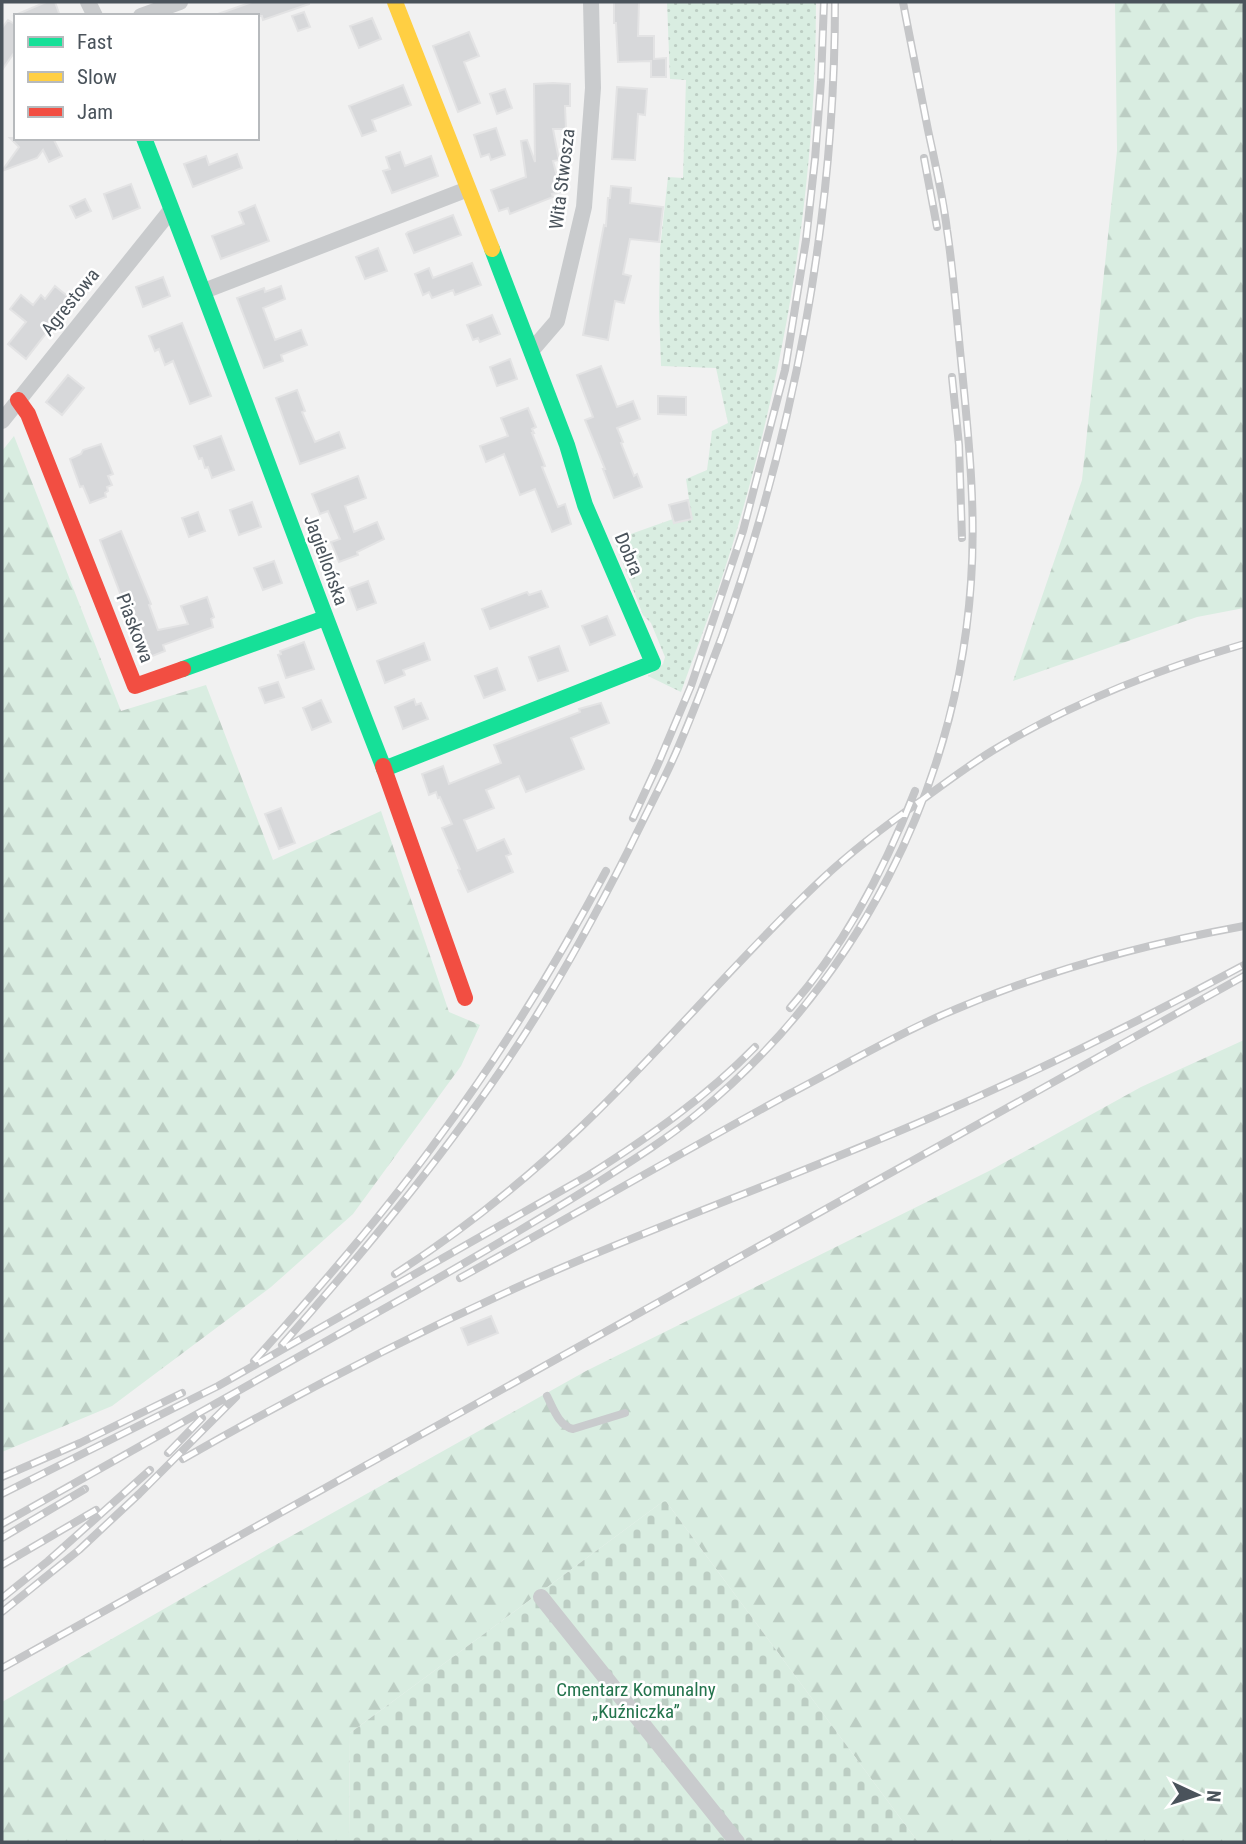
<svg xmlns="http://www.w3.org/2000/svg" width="1246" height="1844" font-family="'Roboto Condensed',sans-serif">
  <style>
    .grass { fill: url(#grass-dots) }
    .forest { fill: url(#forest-firs) }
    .cemetery { fill: url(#cemetery-stones) }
    .building { fill: #d7d8da; stroke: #e3e3e4; stroke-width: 2 }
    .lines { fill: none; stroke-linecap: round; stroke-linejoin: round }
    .lane { stroke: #c9cbcd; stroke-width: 8 }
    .street { stroke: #c9cbcd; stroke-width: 16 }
    .fast { stroke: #16e098; stroke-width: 16 }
    .slow { stroke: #ffcf43; stroke-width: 16 }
    .jam { stroke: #f24e42; stroke-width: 16 }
    .rail-casing { stroke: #c5c6c8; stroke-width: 8 }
    .rail { stroke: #fff; stroke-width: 5; stroke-dasharray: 16; stroke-linecap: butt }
    .labels { text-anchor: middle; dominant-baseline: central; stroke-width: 5; stroke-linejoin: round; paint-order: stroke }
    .street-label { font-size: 19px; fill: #4a535b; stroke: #fff }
    .park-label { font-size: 19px; fill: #24744d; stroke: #fff }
  </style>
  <defs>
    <pattern id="grass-dots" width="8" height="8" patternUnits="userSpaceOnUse" patternTransform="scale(1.75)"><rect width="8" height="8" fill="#d9ede1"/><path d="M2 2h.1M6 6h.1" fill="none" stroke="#bccdc3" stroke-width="1.8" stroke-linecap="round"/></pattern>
    <pattern id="forest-firs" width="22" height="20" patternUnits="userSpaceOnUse" patternTransform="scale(1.75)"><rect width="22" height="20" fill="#d9ede1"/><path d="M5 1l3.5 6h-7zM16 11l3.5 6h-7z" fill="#bccdc3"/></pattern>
    <pattern id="cemetery-stones" width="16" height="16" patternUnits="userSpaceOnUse" patternTransform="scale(1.75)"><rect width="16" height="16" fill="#d9ede1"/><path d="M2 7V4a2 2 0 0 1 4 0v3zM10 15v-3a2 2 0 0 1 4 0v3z" fill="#bccdc3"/></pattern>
  </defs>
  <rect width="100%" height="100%" fill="#f1f1f1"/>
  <path class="grass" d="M667,2H816C816,178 788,356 738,526C722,582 701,637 681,692L648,676L663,664L665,657L651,623L643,615L614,540L673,519L674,523L692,519L686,479L707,470L712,431L728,423L716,368L661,366L659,311L660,249L668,177L683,178L686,80L670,79Z"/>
  <path class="forest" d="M1115,2H1244V608L1197,617L1013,681L1082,480L1117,151Z
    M14,436L121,711L206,685L273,860L381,811L449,1012L480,1025L461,1066L353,1214L271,1287L112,1406L2,1452V451Z
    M1244,1040V1842H918L665,1500L350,1733L349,1842H2V1702L261,1553L586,1371L991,1170L1141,1087Z"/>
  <path class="cemetery" d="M665,1500L918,1842H349L350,1733Z"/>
  <path class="building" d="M46,2H55L60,16H13Z
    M252,2H309V4L263,20L262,16H218V14Z
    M614,2H639L638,36H654V59L666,58V77H651V61L618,62L616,23H614Z
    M304,12L310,27L298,31L292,16Z
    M372,18L381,39L359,48L350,26Z
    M8,20L16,25V50L2,70V28Z
    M469,32L479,56L464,62L480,103L458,112L433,46Z
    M553,83L570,84V106H565L566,129H553L559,160L553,161L561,192L552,194L553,197L510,214L508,208L499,211L491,190L526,177L521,141L527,140L535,162L534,84Z
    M403,85L411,105L372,120L376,131L362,136L349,106Z
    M617,87L647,89L645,115L638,114L635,160L612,159Z
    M505,89L512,108L497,114L490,94Z
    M496,128L505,155L491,160L489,154L481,157L474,135Z
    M10,138H53L62,156L49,162L43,150L37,158L2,171L19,147Z
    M400,152L405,166L431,156L438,176L392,193L383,171L390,169L386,157Z
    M237,154L242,168L193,187L184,164L206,156L209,165Z
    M131,184L140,208L113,219L104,194Z
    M611,186L631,188L630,203L663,207L659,242L630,239L623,274L631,276L624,303L615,301L608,340L583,335L604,225L606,226L608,198H610Z
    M85,199L91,211L76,218L70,206Z
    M255,205L269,241L221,259L212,236L244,224L239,212Z
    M453,215L461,235L414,253L406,234L408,232Z
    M378,248L387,271L365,279L356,257Z
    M472,263L481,285L455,295L453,290L432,298L429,292L423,295L415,274L429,268L433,278Z
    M163,277L170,296L143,307L136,287Z
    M55,286L72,300L68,305L67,316L58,318L26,359L8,344L26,322L10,309L21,295L33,305L41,295L45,299Z
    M281,286L285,299L263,308L275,340L301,330L307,345L281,355L283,361L264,368L237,298L264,288L265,292Z
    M492,315L500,334L480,342L478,338L473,340L467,325Z
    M182,323L211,396L190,404L173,361L165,365L159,349L155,351L149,336Z
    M510,359L517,379L497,386L490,367Z
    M601,366L617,407L633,401L640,419L617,428L623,442L621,443L634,476L637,474L642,487L614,498L603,469H605L585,420L593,417L577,375Z
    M68,375L84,388L62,415L46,402Z
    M297,390L305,411L302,412L315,442L339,432L345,448L300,464L276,398Z
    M658,396L686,397V415L658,414Z
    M528,408L536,427L532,429L534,433H532L545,466L542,467L558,507L565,504L571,524L552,532L535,489L520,495L504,454L486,462L480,446L508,436L501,418Z
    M221,436L234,470L212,478L208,467L205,468L202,458L199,459L194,446Z
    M101,444L113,474L108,476L112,485L107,487L108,491L105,493L106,497L90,503L83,486L80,487L70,459L81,454L83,450Z
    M358,476L366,498L345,506L354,532L377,522L384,539L357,552L358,555L339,562L331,542L340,539L328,511L320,514L312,494Z
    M688,500L692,519L674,523L669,505Z
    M252,502L261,527L239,535L230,510Z
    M198,512L205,531L189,537L182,518Z
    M121,531L151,604L149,605L158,630L188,624L181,606L207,597L214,617L211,619L213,627L163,645L165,651L145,659L100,540Z
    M274,561L282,583L263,590L254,568Z
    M368,581L376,603L357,610L349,588Z
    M541,591L548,607L490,629L482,609L527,592L529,595Z
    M607,616L615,635L590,645L582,626Z
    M304,642L314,669L286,678L278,655L281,654L280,651Z
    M424,643L430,660L403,670L405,675L385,683L377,661Z
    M559,646L568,671L538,681L529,657Z
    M497,668L505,690L484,698L475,676Z
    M278,682L284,697L265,703L259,688Z
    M414,699L416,705L421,703L428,719L403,729L395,707Z
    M321,700L331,722L312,730L303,708Z
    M601,703L609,723L571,738L584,769L526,792L519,776L486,790L494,808L464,820L477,851L504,839L511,854L506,856L513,872L468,892L458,870L460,869L442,828L452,824L440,797L438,798L436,792L429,795L422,774L443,766L449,784L501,763L494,745L580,712L579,709Z
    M281,808L295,843L279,849L265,814Z
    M491,1316L498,1333L468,1345L461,1328Z"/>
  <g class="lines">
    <path class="lane" d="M547,1396C553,1408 559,1426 573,1429L625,1413"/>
    <path class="street" d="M88,2L95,16
      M141,16L180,2
      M204,291L468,189
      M532,350L557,321L584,207L593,88L591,2
      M2,421L171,210
      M541,1597L737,1842"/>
    <path class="fast" d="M144,138C226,347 301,557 383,766
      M183,669L325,618
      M384,769L653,663L585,505L567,445L492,249"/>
    <path class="slow" d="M395,2L492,249"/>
    <path class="jam" d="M18,400L28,414L135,686L183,669
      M383,766L465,998"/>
    <defs>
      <path id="rail" d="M924,158L937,227
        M952,377L959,445L962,538
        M633,818L658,764L691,686L743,531L785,370L806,240L815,159L821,81L824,2
        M790,1008C845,945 885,868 915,791
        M395,1274C462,1231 523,1182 581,1127C664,1048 737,959 821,880C852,851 886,825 922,800C945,783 968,766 992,751C1071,703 1156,670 1244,644
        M460,1278C570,1217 679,1154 789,1094C839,1068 888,1039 940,1016C1037,973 1140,945 1244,926
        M282,1345C359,1257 435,1167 501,1070C549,1000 590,926 628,851C641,824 655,797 668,770C688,728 704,683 721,639C794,436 835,217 835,2
        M254,1361C318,1289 383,1215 440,1136C502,1052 557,963 606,871
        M168,1453L202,1418
        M183,1459C295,1395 411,1335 529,1282C662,1223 799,1175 932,1117C1038,1071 1142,1020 1244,965
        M2,1477L80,1443L182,1393
        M2,1494L218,1386L589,1175C649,1137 705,1098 755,1047
        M2,1524C125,1455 248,1385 371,1316C445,1275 517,1233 589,1188C625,1165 663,1142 697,1114C857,983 957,788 971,582C976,511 969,441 962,370C957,323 954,276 947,230C943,196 935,163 928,130C920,88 911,45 903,2
        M2,1538L85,1489
        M2,1565L96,1510
        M2,1598L48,1561L150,1470
        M2,1612L79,1550L139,1494L236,1397
        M2,1668L1244,976"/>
    </defs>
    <use href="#rail" class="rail-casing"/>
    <use href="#rail" class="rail"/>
  </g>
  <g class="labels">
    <g class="street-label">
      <text transform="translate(562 179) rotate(-83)">Wita Stwosza</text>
      <text transform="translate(70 302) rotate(-51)">Agrestowa</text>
      <text transform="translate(629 554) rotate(67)">Dobra</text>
      <text transform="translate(326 560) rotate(70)">Jagiellońska</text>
      <text transform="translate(135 628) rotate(69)">Piaskowa</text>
    </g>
    <g class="park-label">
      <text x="636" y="1689">Cmentarz Komunalny<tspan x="636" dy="22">„Kuźniczka”</tspan></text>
    </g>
  </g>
  <rect width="1246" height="1844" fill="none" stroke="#4a535b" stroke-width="7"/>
  <rect x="14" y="14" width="245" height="126" fill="#ffffff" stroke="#b7babd" stroke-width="2"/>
  <rect x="28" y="37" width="35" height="10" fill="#16e098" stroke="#b7babd" stroke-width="2"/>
  <text x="77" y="49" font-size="21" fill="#4a535b">Fast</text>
  <rect x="28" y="72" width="35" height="10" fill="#ffcf43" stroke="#b7babd" stroke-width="2"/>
  <text x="77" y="84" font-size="21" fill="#4a535b">Slow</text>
  <rect x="28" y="107" width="35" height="10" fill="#f24e42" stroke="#b7babd" stroke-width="2"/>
  <text x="77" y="119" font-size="21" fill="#4a535b">Jam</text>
  <g transform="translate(1197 1795) rotate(94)" stroke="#ffffff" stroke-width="5" paint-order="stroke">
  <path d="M0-5L12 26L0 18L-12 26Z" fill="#4a535b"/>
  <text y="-10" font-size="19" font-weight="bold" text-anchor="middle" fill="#4a535b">N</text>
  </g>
</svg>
